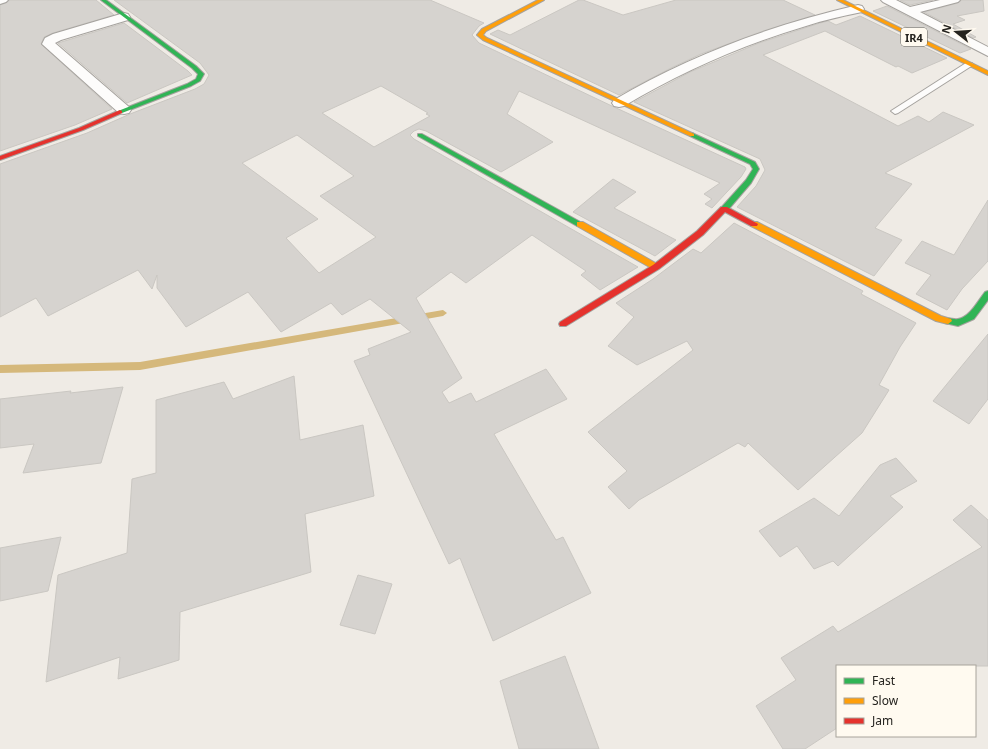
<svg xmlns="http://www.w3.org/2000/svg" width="988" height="749" font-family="'Noto Sans',sans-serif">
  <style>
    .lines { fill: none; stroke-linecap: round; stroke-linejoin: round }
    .stream { fill: #d5b87b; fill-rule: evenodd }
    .building { fill: #d6d3cf; stroke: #cac7c2; fill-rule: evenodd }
    .lane-casing { stroke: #a5a29e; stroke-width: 2 }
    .street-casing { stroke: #a5a29e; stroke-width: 2 }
    .fast-casing { stroke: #a5a29e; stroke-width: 2 }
    .slow-casing { stroke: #a5a29e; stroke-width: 2 }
    .jam-casing { stroke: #a5a29e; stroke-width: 2 }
    .lane { fill: #fdfcfb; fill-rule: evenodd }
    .street { fill: #fdfcfb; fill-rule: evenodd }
    .fast { fill: #30b455; fill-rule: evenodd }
    .slow { fill: #ff9f0a; fill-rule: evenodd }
    .jam { fill: #e5322d; fill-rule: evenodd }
    .labels { text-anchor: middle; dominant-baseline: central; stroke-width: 3; stroke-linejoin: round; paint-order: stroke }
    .shield { fill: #fffaf0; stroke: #66645e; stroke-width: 1 }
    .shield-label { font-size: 11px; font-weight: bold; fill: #25231f }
  </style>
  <rect width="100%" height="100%" fill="#efebe5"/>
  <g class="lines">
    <path class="stream" d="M443,310L447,313L443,316L140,370L0,373V365L140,362Z"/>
  </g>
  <path class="building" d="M10,0H96L114,15L53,33L44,37L41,44L112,109L75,125L0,151V5L6,3Z
    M114,0H430L484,23L479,26L472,35L479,43L614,107L745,167L746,169L741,177L712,208L705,204L712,199L704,194L720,183L519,91L507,114L553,142L501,172L426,131L419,129L414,131L410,135L414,139L638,267L600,290L581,275L586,271L532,235L466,283L451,272L416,298L462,378L442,392L449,403L471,393L476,402L546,369L567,399L494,434L556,540L563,537L591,593L493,641L460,558L449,564L354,361L370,355L368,349L411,332L370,299L342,315L331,303L281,332L248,292L186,327L157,288V275L152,289L138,270L48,316L36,298L0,317V164L87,133L130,114L195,89L204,84L209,75L200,63ZM381,86L428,113L426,114L430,116L374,147L322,113ZM297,135L354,176L320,196L376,237L319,273L286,238L318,219L242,163Z
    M579,0H583L623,15L676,0H783L815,15L763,31L701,54L671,68L619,95L490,34L498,30L510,35Z
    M900,0H933L910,5Z
    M962,0H983L984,11L957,16L965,20L953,24L976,37L973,38L924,12L958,3Z
    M887,6L971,49L960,53L873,11Z
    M860,16L947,58L912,73L898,66L896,67L825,31L763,55L898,126L918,116L929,122L943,112L974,125L885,173L912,184L875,228L902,240L874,276L737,207L756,186L765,170L760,159L634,102L690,72L759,43L820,23L828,21L836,25Z
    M124,23L188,71L192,75L127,103L58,43Z
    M613,179L636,192L614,208L676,240L655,256L573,212Z
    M988,200V261L962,289L947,310L916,294L931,275L905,263L922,241L954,255Z
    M734,223L863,291L861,294L916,323L900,347L879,385L889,390L862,433L798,490L748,443L745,447L738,443L639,500L629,509L608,487L627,471L588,432L693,350L687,341L637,365L608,346L634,317L616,303L653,279L693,249L701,253Z
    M988,334V399L969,424L933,401Z
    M294,376L300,440L363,425L374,496L305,514L311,572L180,612L179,660L118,679L120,657L46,682L58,575L127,553L132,479L156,473V400L224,382L233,399Z
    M123,387L101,463L23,473L34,444L0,448V399L71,391L70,393Z
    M896,458L917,481L890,496L903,507L838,566L833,561L814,569L797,546L780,557L759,531L814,498L839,516L880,465Z
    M971,505L988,520V666H837V728L805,749H783L756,706L796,680L781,658L833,626L838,632L982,547L953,520Z
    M61,537L48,591L0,601V548Z
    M358,575L392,584L375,634L340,625Z
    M565,656L599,749H519L500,681Z"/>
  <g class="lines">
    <defs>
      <path id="lane" d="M966,63H972L973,65L898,113L895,114L891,111Z"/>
      <path id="street" d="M0,0H8L6,2L0,4Z
        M881,0H896L910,7L940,0H960L958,2L920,12L988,47V56L883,2Z
        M858,5L862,6L864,9L862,12C843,16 824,20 806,26C742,45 681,72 624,106L619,107L614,106L612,103L614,100C690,55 772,25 858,5Z
        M124,13L128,14L130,17L128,20L61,40L55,43L129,107L131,110L129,113L124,114L119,113L42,44L45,38L53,34Z"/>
      <path id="fast" d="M101,0H106L196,66L204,74L200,81L191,86L122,113H118V111L187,84L196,79L198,74L192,68Z
        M692,133L755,162L759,169L751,183L727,211H721L720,209L746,180L753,169L750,164L690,136V134Z
        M418,134H422L584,224L583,226H577L418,136Z
        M988,291V300L974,319L958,326L945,323L944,321L945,319C950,317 953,320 958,319C970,317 978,301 985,292Z"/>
      <path id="slow" d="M538,0H544L486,31L483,35L487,38L694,134V136H690L483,40L477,35L482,29Z
        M837,0H843L988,71V75Z
        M577,222H583L659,265L660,267L656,270L653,269L577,226Z
        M751,222H757L941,316L951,319L952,321L948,324L936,321L751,226Z"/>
      <path id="jam" d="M120,110L122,111V113L83,130L0,160V156L79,128Z
        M721,207H727L758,224L757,226H751L725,212L703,235L659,269L566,326H560L559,324L560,322L653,265L697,231Z"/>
    </defs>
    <use href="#lane" class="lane-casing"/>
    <use href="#street" class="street-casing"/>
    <use href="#fast" class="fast-casing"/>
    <use href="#slow" class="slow-casing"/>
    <use href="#jam" class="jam-casing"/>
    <use href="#lane" class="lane"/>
    <use href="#street" class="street"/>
    <use href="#fast" class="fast"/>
    <use href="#slow" class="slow"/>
    <use href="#jam" class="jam"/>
  </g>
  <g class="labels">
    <rect class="shield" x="901" y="28" width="26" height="18" rx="3"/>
    <g class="shield-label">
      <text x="914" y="37">IR4</text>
    </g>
  </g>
  <rect x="836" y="665" width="140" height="72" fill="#fffaf0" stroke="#a8a49c"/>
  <rect x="844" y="678" width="20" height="6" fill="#30b455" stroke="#a8a49c"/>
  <text x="872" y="685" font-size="12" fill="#25231f">Fast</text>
  <rect x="844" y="698" width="20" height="6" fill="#ff9f0a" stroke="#a8a49c"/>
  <text x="872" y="705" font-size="12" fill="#25231f">Slow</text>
  <rect x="844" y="718" width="20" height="6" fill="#e5322d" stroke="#a8a49c"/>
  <text x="872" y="725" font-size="12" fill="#25231f">Jam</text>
  <g transform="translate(956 32) rotate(287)" stroke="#fffaf0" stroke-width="3" paint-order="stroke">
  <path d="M0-3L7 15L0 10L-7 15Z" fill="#25231f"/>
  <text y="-6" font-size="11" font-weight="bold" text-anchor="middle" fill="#25231f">N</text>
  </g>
</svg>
